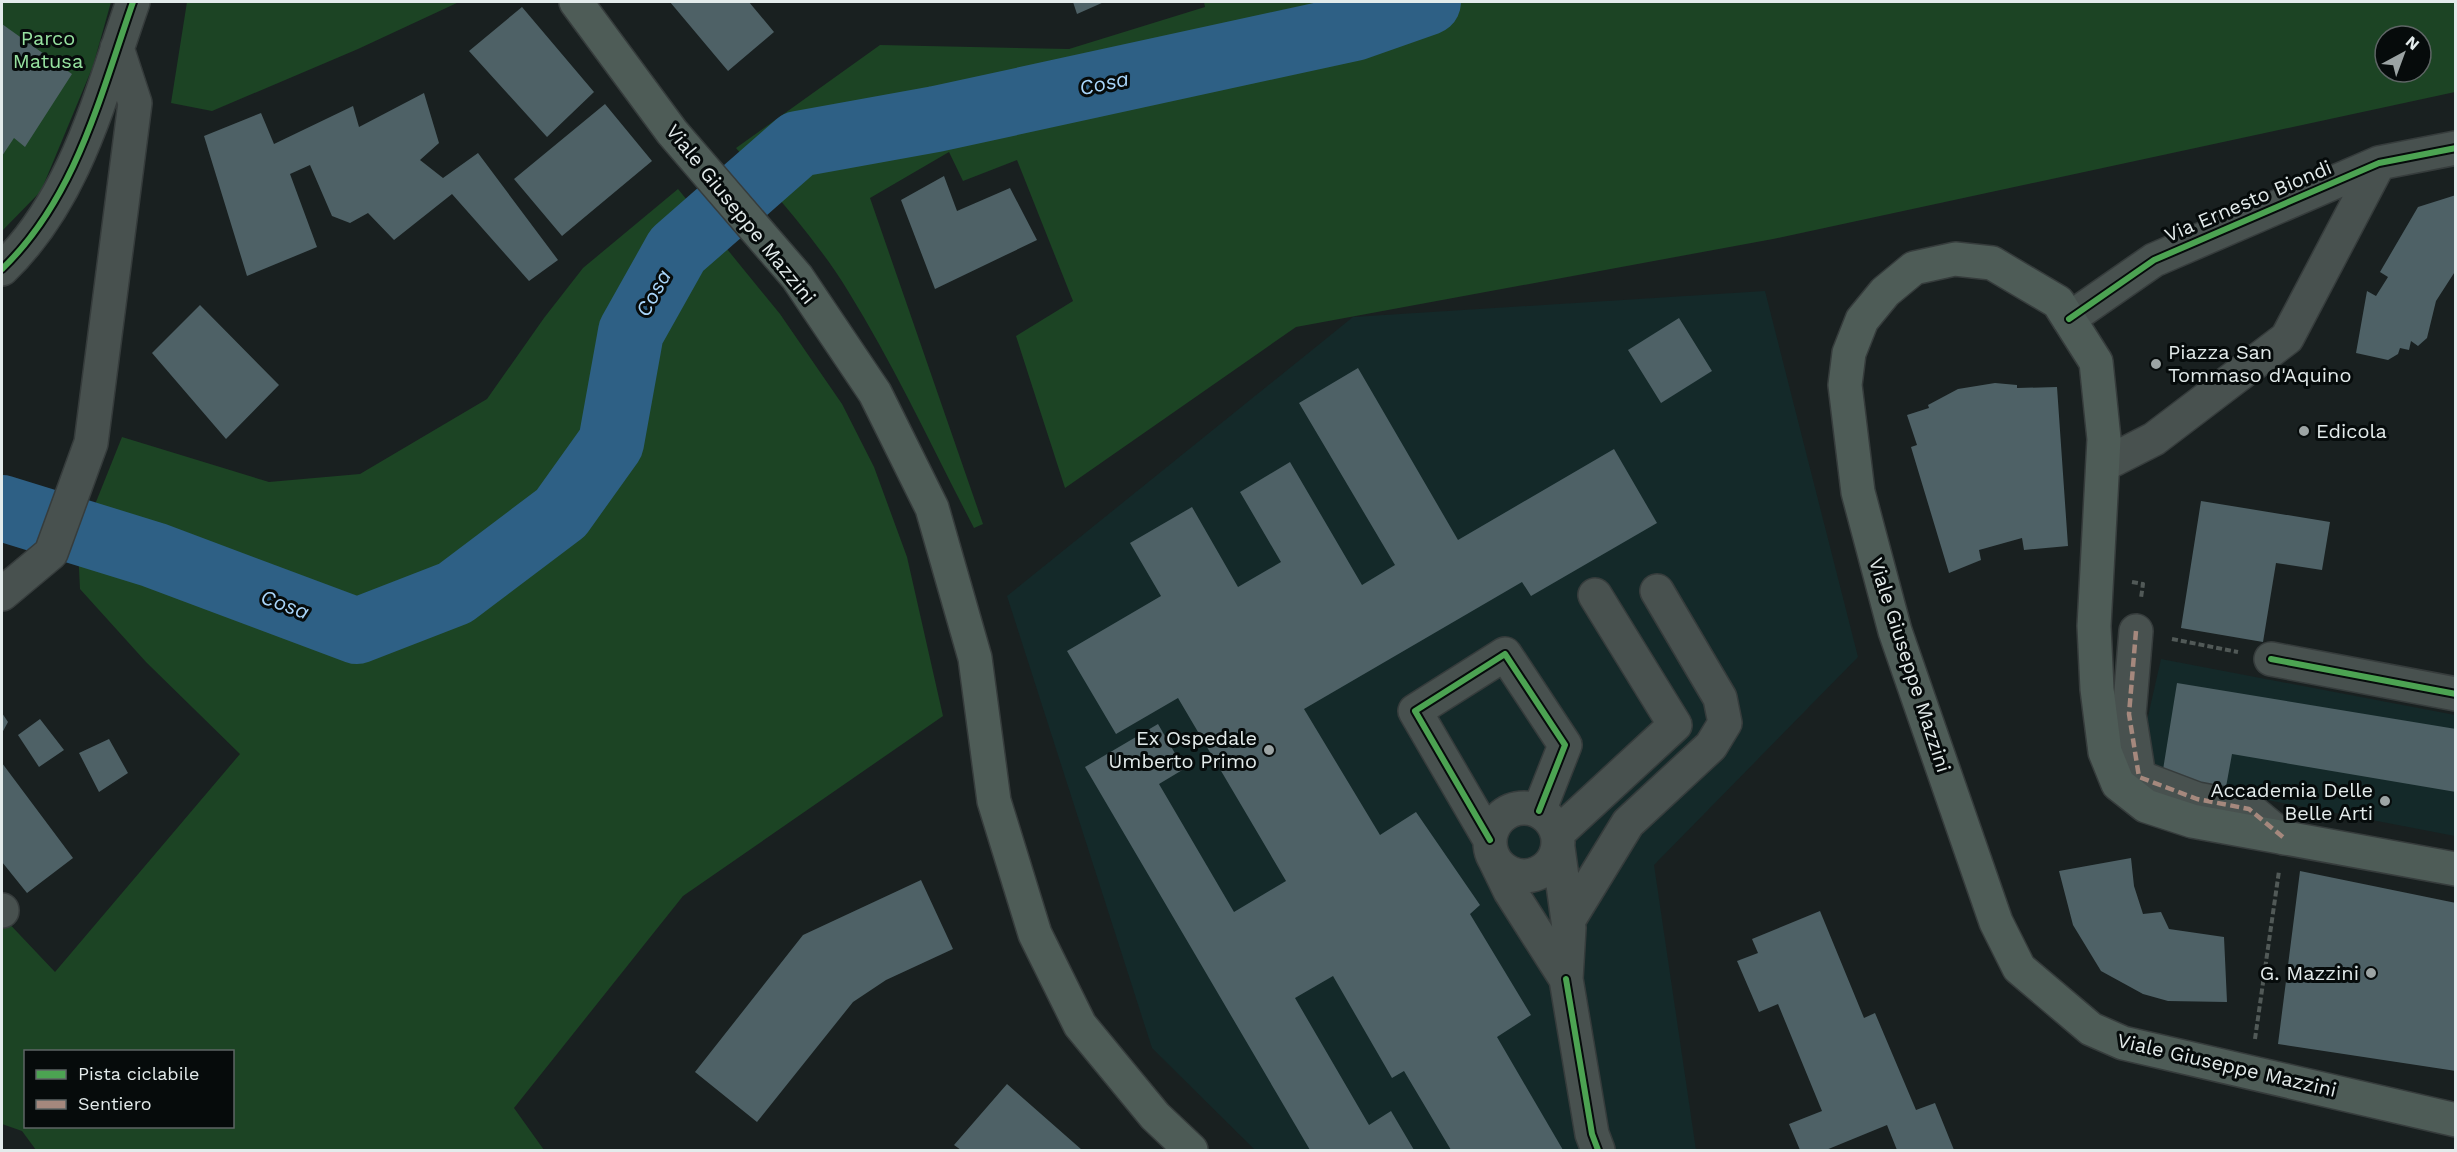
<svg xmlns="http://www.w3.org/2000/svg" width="2457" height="1152" font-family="'Work Sans',sans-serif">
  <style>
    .built { fill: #142929 }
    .green { fill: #1c4424; fill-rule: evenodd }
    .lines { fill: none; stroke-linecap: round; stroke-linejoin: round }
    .river { stroke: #2e6085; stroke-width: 66 }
    .building { fill: #4e6166 }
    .minor-casing { stroke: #363c3c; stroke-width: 36 }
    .major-casing { stroke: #363c3c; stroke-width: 36 }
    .path { stroke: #515957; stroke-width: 4; stroke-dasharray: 6 3; stroke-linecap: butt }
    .minor { stroke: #48514f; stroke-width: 33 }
    .major { stroke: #4e5c57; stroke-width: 33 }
    .quiet { stroke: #a5887d; stroke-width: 4.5; stroke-dasharray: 9 4.5; stroke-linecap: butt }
    .cycleway-casing { stroke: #060b0b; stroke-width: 10 }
    .cycleway { stroke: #4ca352; stroke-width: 6 }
    .poi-dot { fill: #9ca4a4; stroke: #060b0b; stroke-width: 2 }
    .labels { text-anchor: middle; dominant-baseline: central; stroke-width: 6; stroke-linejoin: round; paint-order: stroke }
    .park-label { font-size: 20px; fill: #97e2a0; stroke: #060b0b }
    .street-label { font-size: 20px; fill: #e3ebeb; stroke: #060b0b }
    .poi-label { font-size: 20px; fill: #e3ebeb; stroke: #060b0b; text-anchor: end }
    .water-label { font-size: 21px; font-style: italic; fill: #a9d6fb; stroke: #060b0b }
  </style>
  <rect width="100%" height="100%" fill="#192020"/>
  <path class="built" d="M1765,291L1858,657L1654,865L1696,1150H1255L1152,1048L1007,596L1353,317Z
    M2161,659L2455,715V836L2153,778L2146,725Z"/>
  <path class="green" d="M2,2H111L93,66L41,191L2,231Z
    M187,2H459L358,49L212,111L171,103Z
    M1204,2H2455V92L1773,239L1296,327L1065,488L1016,336L1073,301L1017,160L963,181L949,152L870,198L983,524L974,528C933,449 895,367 848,291C817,240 774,194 736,148L880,45L1069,49L1205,7ZM2385,36H2421V72H2385Z
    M678,189L780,314L842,404L874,467L907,557L943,716L683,896L514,1108L544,1150H36L22,1131L2,1124V916L55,972L240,754L146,662L80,589L78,547L122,437L269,482L360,474L487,399L544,318L583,268ZM26,1052H232V1126H26Z"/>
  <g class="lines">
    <path class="river" d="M2,508L154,555L357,631L455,593L561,513L611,443L631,332L677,250L798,144L936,119L1354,28L1428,2"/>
  </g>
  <path class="building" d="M670,2H749L774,32L728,71Z
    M1073,2H1104L1077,14Z
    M522,7L594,92L547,137L469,51Z
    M2,24L72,74L25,147L14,138L2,156Z
    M424,93L439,143L420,160L443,178L478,153L558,260L529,281L452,194L394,240L368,213L350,223L332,216L310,165L290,174L317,247L247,276L204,136L261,113L274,144L353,106L359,127Z
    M605,104L652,161L562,236L514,179Z
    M944,176L957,211L1010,188L1037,240L935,289L901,200Z
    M2456,195V270L2436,301L2427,338L2418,346L2411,341L2409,350L2400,348L2398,354L2388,360L2356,353L2367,291L2376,296L2388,277L2380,272L2418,207Z
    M200,305L279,385L226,439L152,353Z
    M1679,318L1712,371L1661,403L1628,350Z
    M1358,368L1458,540L1614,449L1657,523L1531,596L1522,582L1304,709L1380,835L1416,812L1480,905L1470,914L1531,1015L1497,1037L1563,1150H1451L1404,1071L1392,1078L1333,976L1295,998L1369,1125L1391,1111L1414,1150H1310L1085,767L1158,724L1184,769L1159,784L1234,912L1286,881L1178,698L1116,734L1067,651L1161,596L1130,543L1192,507L1238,587L1281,562L1240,492L1290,462L1362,585L1395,565L1299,403Z
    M1995,383L2017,385V388L2057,387L2068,546L2024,550L2022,538L1979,550L1981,560L1949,573L1911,447L1917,445L1907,415L1929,408L1928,405L1958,389Z
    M2201,501L2330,522L2322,570L2276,563L2263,642L2181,628Z
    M2177,683L2456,729V792L2232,754L2226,787L2162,776Z
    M2,713L8,722L2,733Z
    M40,719L64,750L39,767L18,735Z
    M109,739L128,773L99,792L79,753Z
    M2,763L73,858L27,893L2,862Z
    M2131,858L2134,886L2143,914L2161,912L2169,929L2224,937L2227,1002L2168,1001L2143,994L2101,971L2073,925L2059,871Z
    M2300,871L2456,903V1071L2278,1044Z
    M921,880L953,949L886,980L853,1002L757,1122L695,1072L803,935Z
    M1820,911L1864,1018L1875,1013L1916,1110L1935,1103L1954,1150H1897L1887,1125L1826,1150H1800L1789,1124L1822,1111L1778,1004L1759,1012L1737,961L1758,953L1752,939Z
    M1007,1084L1082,1150H961L954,1145Z"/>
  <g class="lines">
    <defs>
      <path id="minor" d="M2,269C76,198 100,96 133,2
        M2069,319L2154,260L2379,163L2456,148
        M2103,465L2154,439L2287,338L2379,163
        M2,594L51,553L91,443L135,103L117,48
        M2136,631L2129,714L2139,777L2197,799L2249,809L2284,838
        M2271,659L2456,694
        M1490 842a34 34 0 1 1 68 0a34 34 0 1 1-68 0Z
        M1557,834L1675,725L1595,595
        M1490,840L1415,711L1505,654L1565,745L1539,811
        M1493,856L1510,891L1566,979L1569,928L1558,848
        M2,910V911
        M1568,921L1628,823L1711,746L1725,723L1720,698L1657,591
        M1566,979L1592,1134L1598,1150"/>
      <path id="major" d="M576,2L672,132L797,277L875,393L932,508L975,658L994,801L1035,934L1080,1025L1155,1116L1191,1150
        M2456,869L2192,821L2146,806L2118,784L2105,752L2097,689L2094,626L2104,439L2096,362L2058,302L1992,263L1955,259L1914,268L1885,292L1862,320L1849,353L1845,385L1858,492L1895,631L1996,922L2019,968L2091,1029L2123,1043L2456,1120"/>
    </defs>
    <use href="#minor" class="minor-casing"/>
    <use href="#major" class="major-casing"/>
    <path class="path" d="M2132,582L2143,584L2141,598
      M2172,639L2238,652
      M2255,1039L2279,871"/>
    <use href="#minor" class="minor"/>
    <use href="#major" class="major"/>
    <path class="quiet" d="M2136,631L2129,714L2139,777L2197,799L2249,809L2284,838"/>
    <defs>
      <path id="cycleway" d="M2,269C76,198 100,96 133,2
        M2069,319L2154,260L2379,163L2456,148
        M2271,659L2456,694
        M1490,840L1415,711L1505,654L1565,745L1539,811
        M1566,979L1592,1134L1598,1150"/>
    </defs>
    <use href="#cycleway" class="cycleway-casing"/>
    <use href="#cycleway" class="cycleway"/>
  </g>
  <g class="poi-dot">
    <circle cx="2156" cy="364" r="6"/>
    <circle cx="2304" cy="431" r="6"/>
    <circle cx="1269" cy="750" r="6"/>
    <circle cx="2385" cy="801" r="6"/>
    <circle cx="2371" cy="973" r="6"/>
  </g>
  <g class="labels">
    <g class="park-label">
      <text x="48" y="38">Parco<tspan x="48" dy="23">Matusa</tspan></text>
    </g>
    <g class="street-label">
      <text transform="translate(2248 201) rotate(-23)">Via Ernesto Biondi</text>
      <text transform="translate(741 214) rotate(51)">Viale Giuseppe Mazzini</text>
      <text transform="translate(1910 665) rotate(72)">Viale Giuseppe Mazzini</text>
      <text transform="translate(2227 1065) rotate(13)">Viale Giuseppe Mazzini</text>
    </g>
    <g class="poi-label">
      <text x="2168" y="352" text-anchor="start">Piazza San<tspan x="2168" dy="23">Tommaso d'Aquino</tspan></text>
      <text x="2316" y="431" text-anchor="start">Edicola</text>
      <text x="1257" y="738">Ex Ospedale<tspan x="1257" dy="23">Umberto Primo</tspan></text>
      <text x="2373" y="790">Accademia Delle<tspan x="2373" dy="23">Belle Arti</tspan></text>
      <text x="2359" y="973">G. Mazzini</text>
    </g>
    <g class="water-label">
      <text transform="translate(1104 83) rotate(-12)">Cosa</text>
      <text transform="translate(653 293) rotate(-61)">Cosa</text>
      <text transform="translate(285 604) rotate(20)">Cosa</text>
    </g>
  </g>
  <rect width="2457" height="1152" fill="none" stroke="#e3ebeb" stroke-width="6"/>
  <rect x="24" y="1050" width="210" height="78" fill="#060b0b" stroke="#5e6565" stroke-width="1.5"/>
  <rect x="36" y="1070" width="30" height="9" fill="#4ca352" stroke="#5e6565" stroke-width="1.5"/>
  <text x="78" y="1080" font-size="18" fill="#e3ebeb">Pista ciclabile</text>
  <rect x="36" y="1100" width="30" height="9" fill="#a5887d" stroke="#5e6565" stroke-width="1.5"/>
  <text x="78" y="1110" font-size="18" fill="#e3ebeb">Sentiero</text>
  <g transform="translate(2403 54) rotate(41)"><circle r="28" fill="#060b0b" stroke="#5e6565" stroke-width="1.5"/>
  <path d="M0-4.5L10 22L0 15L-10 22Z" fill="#9ca4a4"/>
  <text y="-9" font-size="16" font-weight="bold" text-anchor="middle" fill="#e3ebeb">N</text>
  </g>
</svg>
